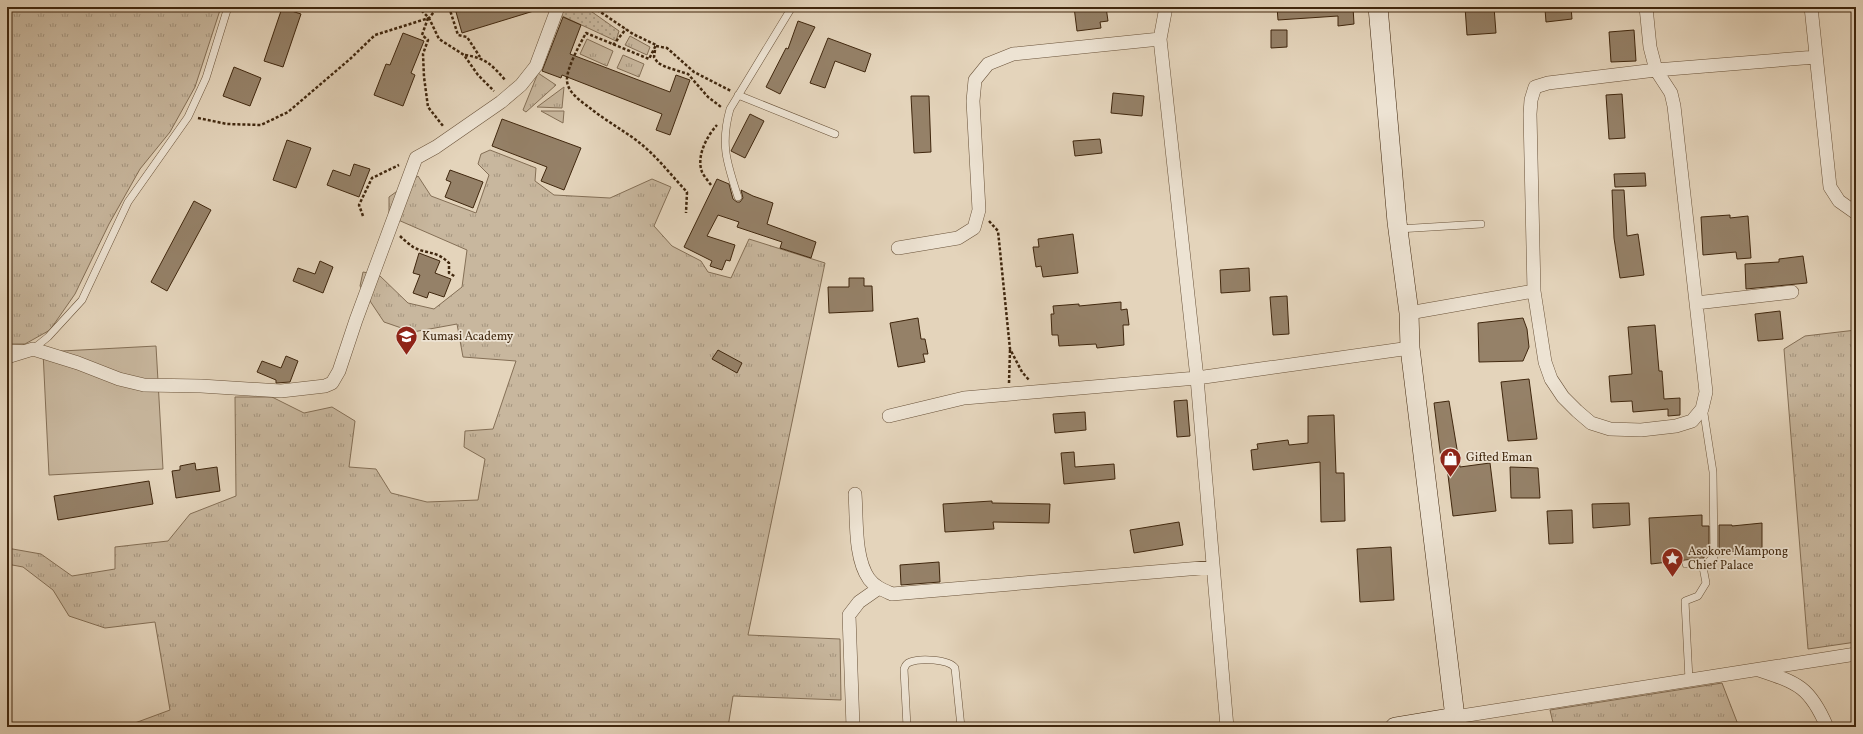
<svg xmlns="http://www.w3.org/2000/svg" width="1863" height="734" font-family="Vollkorn,serif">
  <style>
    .grass { fill: url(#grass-tufts); stroke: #846f56 }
    .garden { fill: url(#garden-dots); stroke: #846f56 }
    .pitch { fill: #c8b79e; stroke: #846f56 }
    .building { fill: #958168; stroke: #40270e }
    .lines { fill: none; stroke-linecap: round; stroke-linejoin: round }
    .lane-casing { stroke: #695239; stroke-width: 8 }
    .street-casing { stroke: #695239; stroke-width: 14 }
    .secondary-casing { stroke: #40270e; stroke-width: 20 }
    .path { stroke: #40270e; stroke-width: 2.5; stroke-dasharray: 3 2; stroke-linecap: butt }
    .lane { stroke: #ede3d3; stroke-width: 7 }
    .street { stroke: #ede3d3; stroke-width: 13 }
    .secondary { stroke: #ede3d3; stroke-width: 19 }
    .labels { text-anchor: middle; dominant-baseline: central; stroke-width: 3.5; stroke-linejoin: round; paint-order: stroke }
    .poi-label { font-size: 12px; fill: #40270e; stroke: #ede3d3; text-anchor: start }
  </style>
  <defs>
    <pattern id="grass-tufts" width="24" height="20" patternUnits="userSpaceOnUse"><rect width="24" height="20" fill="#c8b79e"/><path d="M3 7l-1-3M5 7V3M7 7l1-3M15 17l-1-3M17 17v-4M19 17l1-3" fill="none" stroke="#a4957f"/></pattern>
    <pattern id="garden-dots" width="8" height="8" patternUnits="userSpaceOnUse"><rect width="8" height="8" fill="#c8b79e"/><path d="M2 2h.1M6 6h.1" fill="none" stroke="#a4957f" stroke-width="1.8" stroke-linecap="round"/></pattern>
  </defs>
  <rect width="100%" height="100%" fill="#e4d4bb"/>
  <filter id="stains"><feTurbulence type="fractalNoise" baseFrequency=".005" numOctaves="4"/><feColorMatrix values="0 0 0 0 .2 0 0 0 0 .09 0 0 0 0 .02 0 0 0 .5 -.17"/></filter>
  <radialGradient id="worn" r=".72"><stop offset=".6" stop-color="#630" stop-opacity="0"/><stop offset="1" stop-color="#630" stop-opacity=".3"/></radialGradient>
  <path class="grass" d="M7,7H221L195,87L170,132L140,169L109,224L75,294L50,330L25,344H7Z
    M630,36L650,47L647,55L625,45Z
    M587,39L613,51L607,66L580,54Z
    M623,55L644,64L639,77L617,68Z
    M538,73L556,85L526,112L523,110Z
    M564,87L562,108L537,107Z
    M541,111H564L563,123Z
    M490,150L536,168L535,181L554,195L610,198L652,179L671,187L654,226L672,246L701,261L708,272L731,278L749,239L825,263L748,635L840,639L841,700L733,696L728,727H124L170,710L155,622L105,628L69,616L53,590L23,567L7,564V548L41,554L72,576L115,569V547L168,541L190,514L236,496L235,397H272L304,413L332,407L355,421L349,467L376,469L391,493L427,502L478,500L485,459L464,447L465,431L493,429L516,361L463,357L457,324L413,332L384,322L360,286L363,272L379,275L408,303L434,309L462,287L467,250L389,216V197L418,176L431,196L476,213L489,175L478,164L481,154Z
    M1856,330V642L1808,649L1784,349L1805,336Z
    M1722,683L1739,727H1554L1550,710Z"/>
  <path class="garden" d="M563,7H585L619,31L616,41L560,15Z"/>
  <path class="pitch" d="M156,346L163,469L49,475L43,352Z"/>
  <path class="building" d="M473,7H537V10L462,33L456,12Z
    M1074,7H1106L1108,21L1100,22L1101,28L1077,31Z
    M1277,7H1353L1354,24L1338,26V16L1278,20Z
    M1465,7H1494L1496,33L1467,35Z
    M1571,7L1572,19L1546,22L1545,9Z
    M282,8L301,14L283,67L264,61Z
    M563,17L581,25L570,54L670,92L676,75L690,80L670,135L656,130L662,114L562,75L561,78L542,71Z
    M798,21L815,27L780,94L766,87L786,48L788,49Z
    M1271,30H1287V47L1271,48Z
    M1634,30L1636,61L1611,62L1609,32Z
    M403,33L424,41L411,73L415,75L403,106L374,95L386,64L390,65Z
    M828,38L871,54L865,72L835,61L825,88L810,83Z
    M234,67L261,78L250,106L223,96Z
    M1113,93L1144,96L1142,116L1111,113Z
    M1622,94L1625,138L1609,139L1606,95Z
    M911,96H929L931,152L914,153Z
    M750,114L764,121L745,158L731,151Z
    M502,119L581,148L564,190L541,181L547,167L492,146Z
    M1100,139L1102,153L1075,156L1073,141Z
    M287,140L311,148L296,188L273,180Z
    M354,164L370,169L359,197L327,185L333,170L350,176Z
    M450,170L483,182L473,208L445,197L451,182L446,180Z
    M1645,173L1646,186L1615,187L1614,174Z
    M717,179L729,184L733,199L737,202H740L743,198L741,190L753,196L773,203L767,224L816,242L811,258L780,248L782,242L737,227L739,222L718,215L707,236L735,245L730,261L726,260L722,270L710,266L712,261L684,247Z
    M1612,190H1624L1627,236L1638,234L1644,275L1620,278L1614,238Z
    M194,201L211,210L167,291L151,282Z
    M1730,215V218L1748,216L1751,258L1737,259L1736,252L1703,255L1701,217Z
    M1073,234L1078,273L1043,277L1041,266L1036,267L1033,247H1039L1038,239Z
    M419,253L440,261L435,273L451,279L444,297L429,292L427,298L413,293L420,275L413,273Z
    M1803,256L1807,283L1746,289L1745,264L1779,262V259Z
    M320,261L333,267L323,293L293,281L298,268L315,274Z
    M1249,268L1250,291L1221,293L1220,270Z
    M849,278H864V286H872L873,311L829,313L828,287H849Z
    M1287,296L1289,334L1273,335L1270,297Z
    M1121,302V310L1127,309L1129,325H1123L1124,345L1097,348L1096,344L1059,346L1058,335H1052L1051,314H1054L1053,306L1079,304V306Z
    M1780,311L1783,339L1758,341L1755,314Z
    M918,318L921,339H925L928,354H923L925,362L898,367L890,323Z
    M1523,318L1527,329L1529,347L1523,361L1479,362L1478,323Z
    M1655,325L1659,371H1662L1664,399L1680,398V415L1668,416V409L1633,412L1632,401L1611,402L1609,376L1632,374L1628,327Z
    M718,350L742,363L737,373L712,359Z
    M286,356L298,361L290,382L276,383V380L257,372L262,361L281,368Z
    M1529,379L1537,439L1508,441L1501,382Z
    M1187,400L1190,436L1177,437L1174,401Z
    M1449,401L1460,467L1490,463L1496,511L1453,516L1446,459H1441L1434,403Z
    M1085,412L1086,430L1055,433L1053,414Z
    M1334,415L1336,473H1344L1345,521L1321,522L1320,462L1253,470L1251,450L1258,449L1257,444L1288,440L1289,445L1308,443V416Z
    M1074,452L1075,467L1114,464L1115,479L1064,484L1061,453Z
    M195,463L196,470L217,467L220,491L176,498L172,471L180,470V466Z
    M1510,467L1538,468L1540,498H1511Z
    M149,481L153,504L58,520L54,496Z
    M992,501V503L1050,504L1049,523L993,522L994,529L945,532L943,504Z
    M1629,503L1630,525L1593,528L1592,504Z
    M1572,510L1573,543L1549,544L1547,511Z
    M1702,515V526H1709V550L1704,549V558L1651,564L1649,518Z
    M1179,522L1183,545L1134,553L1130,530Z
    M1762,523V553L1739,554V552L1719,550V525H1732V526Z
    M1391,547L1394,600L1360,602L1357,549Z
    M939,562L940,582L901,585L900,565Z"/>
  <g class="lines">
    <defs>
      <path id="lane" d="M738,95L835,134
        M738,197C727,163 720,145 730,109L792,7
        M1398,229L1481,224
        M7,348L33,349L48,337L82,300L128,202L188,117L206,78L228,7
        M1686,564L1702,562L1706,583L1698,596L1685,601L1689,680
        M1702,567L1714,557L1713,472L1703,407
        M907,727L904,669C905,666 907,663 910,662C920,658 949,659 955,668L961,727"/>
      <path id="street" d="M1166,7L1160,39L1197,378L1227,727
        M1646,7L1650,47L1656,70L1671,93L1674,106L1706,392L1702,409L1692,421L1676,426L1641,430L1610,429L1591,423L1577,411L1563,397L1551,379L1545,362L1534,291L1530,114L1531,100L1535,87L1548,83L1656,70L1816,57
        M1811,7L1830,187L1839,201L1856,213
        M898,248L958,238L974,228L979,210L973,101L975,80L988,64L1013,54L1160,39
        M1696,303L1792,292
        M1409,313L1534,291
        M7,357L33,349L78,363L119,379L144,385L201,386L281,391L325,386L332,383L339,371L356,320L416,158L436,147L501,102L521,85L536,66L558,7
        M889,416L964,398L1197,378L1410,348
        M855,494C857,519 854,558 869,579C875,587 883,590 892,594L1213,567
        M1759,670C1798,683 1810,687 1827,727
        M1450,723L1455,717L1856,654
        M853,727L849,615L859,602L879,588"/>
      <path id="secondary" d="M1378,7L1397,222L1409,313L1410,348L1455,717L1395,727"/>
    </defs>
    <use href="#lane" class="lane-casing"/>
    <use href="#street" class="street-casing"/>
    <use href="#secondary" class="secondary-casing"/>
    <path class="path" d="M418,7L429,18L439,39L464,55L478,75L494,91
      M449,7L458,35L467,37L480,57
      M593,7L633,34L656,45L649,59L586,33C580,44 566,69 567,81C568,93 582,102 590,108C605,120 621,129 636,140C655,154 671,175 687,192L686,213
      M428,18L422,35L428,40L423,54L424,77L428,107L443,126
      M613,45L626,29
      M656,46L667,48L694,72L731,91
      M655,50L654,57L658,63L666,67L688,74L708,97L721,107
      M465,55C486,58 492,65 506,81
      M198,118L227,124L261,125L288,112L350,59L375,35L429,18L438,7
      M711,185C708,181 704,176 702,172C696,156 707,136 717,125
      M363,216L359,205L372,178L399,165
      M989,221L998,231L1010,349L1022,372L1029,380
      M400,236C404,240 409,244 413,247C425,254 436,250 449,263V273L456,277
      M1009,383L1010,350"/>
    <use href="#lane" class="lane"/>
    <use href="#street" class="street"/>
    <use href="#secondary" class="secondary"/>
  </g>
  <defs>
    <symbol id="school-pin" viewBox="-11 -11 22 30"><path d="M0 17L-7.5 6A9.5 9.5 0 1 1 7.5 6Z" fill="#8f2418" stroke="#ede3d3"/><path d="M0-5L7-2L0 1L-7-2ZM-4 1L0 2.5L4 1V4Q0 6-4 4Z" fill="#fff"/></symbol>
    <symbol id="shop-pin" viewBox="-11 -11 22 30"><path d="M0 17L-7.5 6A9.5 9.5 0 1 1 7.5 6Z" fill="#8f2418" stroke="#ede3d3"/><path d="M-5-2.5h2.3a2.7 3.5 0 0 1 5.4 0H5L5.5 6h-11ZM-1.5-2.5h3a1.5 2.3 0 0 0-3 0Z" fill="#fff"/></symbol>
    <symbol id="sight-pin" viewBox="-11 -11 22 30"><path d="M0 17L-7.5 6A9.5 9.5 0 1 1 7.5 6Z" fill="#8f2418" stroke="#ede3d3"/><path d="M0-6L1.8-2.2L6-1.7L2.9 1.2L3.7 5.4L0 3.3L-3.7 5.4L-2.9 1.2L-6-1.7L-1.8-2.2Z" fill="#fff"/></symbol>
  </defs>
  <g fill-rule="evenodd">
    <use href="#school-pin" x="394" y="324" width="25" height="34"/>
    <use href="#shop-pin" x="1438" y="446" width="25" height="34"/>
    <use href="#sight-pin" x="1660" y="546" width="25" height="34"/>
  </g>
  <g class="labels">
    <g class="poi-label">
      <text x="422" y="337">Kumasi Academy</text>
      <text x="1466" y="458">Gifted Eman</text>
      <text x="1688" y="552">Asokore Mampong<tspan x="1688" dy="14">Chief Palace</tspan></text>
    </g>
  </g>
  <rect width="1863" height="734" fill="none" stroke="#e4d4bb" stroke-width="24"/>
  <rect x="8" y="8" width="1847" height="718" fill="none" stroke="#40270e" stroke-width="2"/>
  <rect x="12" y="12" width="1839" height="710" fill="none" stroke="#40270e"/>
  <rect width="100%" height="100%" filter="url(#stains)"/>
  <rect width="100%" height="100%" fill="url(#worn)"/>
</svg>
